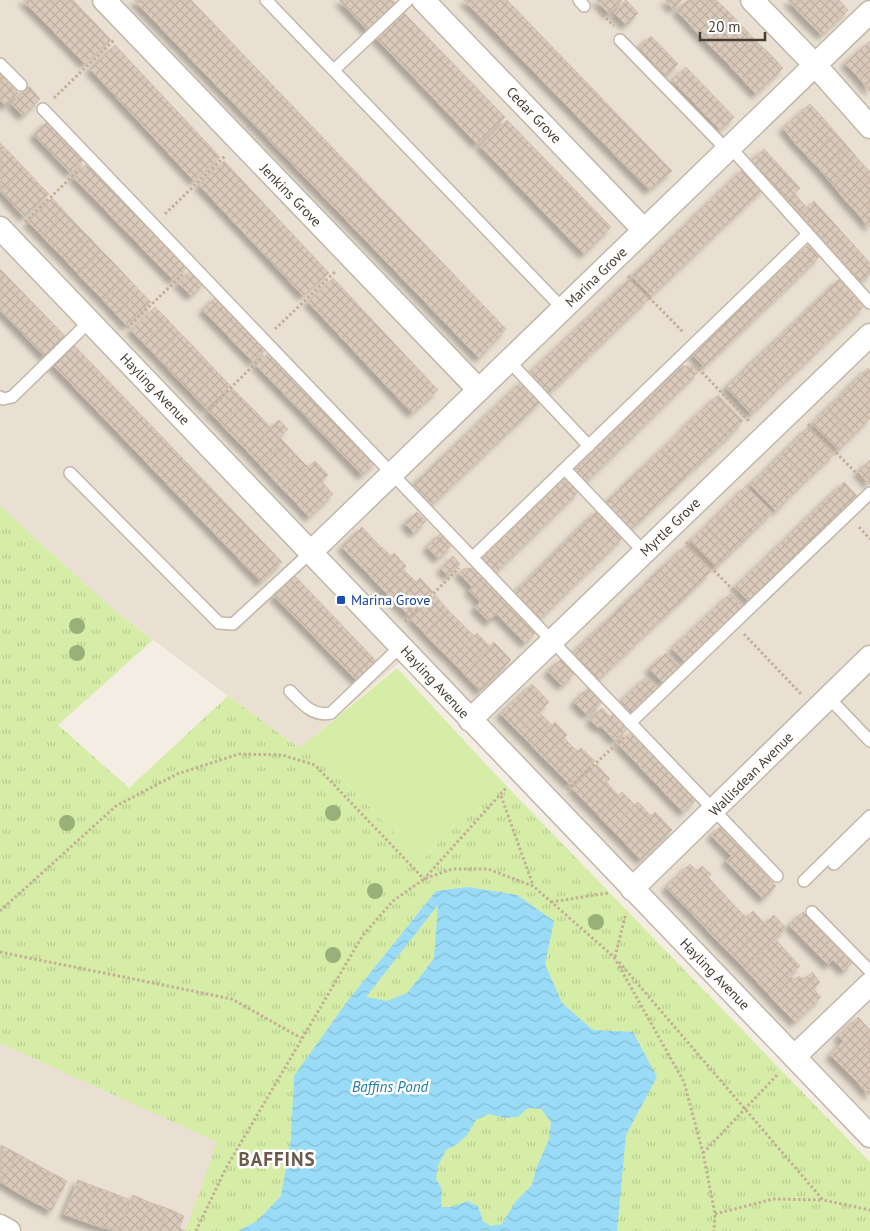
<svg xmlns="http://www.w3.org/2000/svg" width="870" height="1231" font-family="'PT Sans',sans-serif">
  <style>
    .residential { fill: #e9dfd2 }
    .park { fill: url(#park-tufts) }
    .pitch { fill: #d6eda8 }
    .water { fill: url(#water-waves); fill-rule: evenodd }
    .building { fill: url(#building-cross-hatch); stroke: #d2beab; filter: url(#shadow) }
    .lines { fill: none; stroke-linecap: round; stroke-linejoin: round }
    .service-casing { stroke: #c3b7a9; stroke-width: 14 }
    .minor-casing { stroke: #c3b7a9; stroke-width: 25 }
    .path { stroke: #c4ae96; stroke-width: 3; stroke-dasharray: 2.5 2.5; stroke-linecap: butt }
    .service { stroke: #fff; stroke-width: 11 }
    .minor { stroke: #fff; stroke-width: 22 }
    .tree { fill: #9ab079 }
    .transit-dot { fill: #1a4fb4; stroke: #fff; stroke-width: 2 }
    .labels { text-anchor: middle; dominant-baseline: central; stroke-width: 5; stroke-linejoin: round; paint-order: stroke }
    .street-label { font-size: 14px; fill: #473d33; stroke: #fff }
    .transit-label { font-size: 14px; fill: #164399; stroke: #fff; text-anchor: start }
    .water-label { font-size: 15px; font-style: italic; fill: #1f7ca4; stroke: #fff }
    .district-label { font-size: 19px; font-weight: bold; letter-spacing: 1px; fill: #6b5949; stroke: #fff }
  </style>
  <defs>
    <pattern id="park-tufts" width="24" height="20" patternUnits="userSpaceOnUse" patternTransform="scale(1.25)"><rect width="24" height="20" fill="#d6eda8"/><path d="M3 7l-1-3M5 7V3M7 7l1-3M15 17l-1-3M17 17v-4M19 17l1-3" fill="none" stroke="#b9cc91"/></pattern>
    <pattern id="water-waves" width="16" height="10" patternUnits="userSpaceOnUse" patternTransform="scale(1.25)"><rect width="16" height="10" fill="#9adcf8"/><path d="M0 5q4-4 8 0t8 0" fill="none" stroke="#86bed5"/></pattern>
    <pattern id="building-cross-hatch" width="8" height="8" patternUnits="userSpaceOnUse" patternTransform="scale(1.25)"><rect width="8" height="8" fill="#dacabb"/><path d="M0 0l8 8M0 8l8-8" fill="none" stroke="#bcaea1"/></pattern>
    <filter id="shadow"><feDropShadow dx="-4.5" dy="4.5" stdDeviation="2.5" flood-color="#0004"/></filter>
  </defs>
  <rect width="100%" height="100%" fill="#f4ede4"/>
  <path class="residential" d="M0,0H870V1136L412,652L299,749L115,611L0,506Z
    M0,1043L218,1142L188,1231H0Z"/>
  <path class="park" d="M0,506L115,611L153,640L58,725L129,788L228,696L299,748L307,742L422,861L496,775L870,1162V1231H186L217,1142L0,1043Z"/>
  <path class="pitch" d="M397,668L496,775L422,861L307,742Z"/>
  <path class="water" d="M468,887L517,895L554,921L545,964L562,1003L593,1030L633,1032L657,1077L626,1135L617,1231H238L257,1221L281,1196L291,1138L294,1076L346,1003L436,891ZM438,905L434,958L426,969L407,993L387,1001L366,997ZM528,1108L541,1109L551,1122L549,1139L536,1169L532,1185L516,1201L502,1224L491,1226L483,1221L478,1206L467,1201L452,1207H441L442,1189L436,1179L438,1166L446,1150L456,1145L467,1135L476,1120L489,1114L504,1118L518,1117Z"/>
  <path class="building" d="M23,0H73L111,40L85,64Z
    M134,0H191L506,329L479,358Z
    M339,0H392L396,4L368,31Z
    M464,0H507L672,171L649,190Z
    M596,0H621L622,1L609,14Z
    M626,0L638,13L626,25L614,13Z
    M665,0H682L673,9Z
    M688,0H716L690,25L677,11Z
    M716,0L730,13L703,39L690,25Z
    M788,0H803L795,8Z
    M803,0H831L808,22L795,8Z
    M831,0H839L848,10L822,35L808,22Z
    M402,11L505,117L477,144L375,37Z
    M730,13L743,27L716,52L703,39Z
    M743,27L756,41L730,66L716,52Z
    M651,36L678,64L666,76L639,47Z
    M756,41L770,54L743,80L730,66Z
    M870,41V66L858,77L845,63Z
    M115,45L220,157L194,181L90,69Z
    M770,54L783,68L756,94L743,80Z
    M870,66V91L858,77Z
    M686,67L734,117L720,130L672,80Z
    M0,74L18,93L5,106L0,100Z
    M29,86L40,99L23,116L11,104Z
    M810,104L823,118L795,143L783,128Z
    M823,118L836,133L808,157L795,143Z
    M507,120L611,227L584,254L480,146Z
    M48,121L85,159L70,173L34,135Z
    M836,133L848,147L820,170L808,157Z
    M0,143L13,156L0,168Z
    M848,147L859,160L832,184L820,170Z
    M764,149L800,188L787,200L751,161Z
    M13,156L25,169L1,192L0,168Z
    M859,160L870,172V176L844,199L832,184Z
    M224,161L329,273L303,296L199,185Z
    M88,163L188,266L173,280L73,177Z
    M744,168L764,188L651,296L632,276Z
    M25,169L37,182L13,205L1,192Z
    M870,176V202L857,213L844,199Z
    M37,182L49,194L24,217L13,205Z
    M794,193L807,208L800,214L787,200Z
    M52,198L65,212L41,235L28,222Z
    M814,201L870,263V274L861,282L800,214Z
    M870,202V226L869,227L857,213Z
    M65,212L77,225L53,248L41,235Z
    M77,225L90,238L66,261L53,248Z
    M90,238L102,251L78,274L66,261Z
    M808,245L819,257L704,367L692,354Z
    M102,251L115,264L91,288L78,274Z
    M115,264L127,277L103,300L91,288Z
    M0,269L66,337L45,357L0,310Z
    M193,269L205,282L191,296L178,283Z
    M127,277L139,290L115,313L103,300Z
    M333,278L438,390L412,413L308,302Z
    M629,279L648,299L546,396L526,376Z
    M839,279L864,306L851,319L825,293Z
    M139,290L151,302L127,326L115,313Z
    M825,293L851,319L836,333L811,306Z
    M217,296L267,348L253,362L203,310Z
    M811,306L836,333L822,346L797,320Z
    M155,307L168,320L143,343L131,330Z
    M168,320L180,333L156,356L143,343Z
    M797,320L822,346L808,360L783,333Z
    M180,333L193,346L168,369L156,356Z
    M783,333L808,360L793,374L768,347Z
    M71,342L282,562L261,582L50,362Z
    M193,346L205,359L180,382L168,369Z
    M768,347L793,374L779,387L754,360Z
    M270,352L376,462L362,475L256,365Z
    M205,359L217,372L193,395L180,382Z
    M754,360L779,387L765,401L740,374Z
    M681,366H692L698,372L585,483L573,472Z
    M868,368L870,371V399L853,382Z
    M217,372L231,386L206,409L193,395Z
    M740,374L765,401L751,414L726,387Z
    M523,380L542,400L430,506L411,487Z
    M853,382L870,399V418L866,422L840,396Z
    M232,388L245,401L221,424L208,411Z
    M718,395L743,421L730,435L704,408Z
    M840,396L866,422L852,436L826,409Z
    M245,401L258,414L233,437L221,424Z
    M704,408L730,435L715,449L689,422Z
    M826,409L852,436L838,450L812,424Z
    M258,414L271,428L247,451L233,437Z
    M279,420L288,429L279,437L284,442L260,465L247,451Z
    M689,422L715,449L701,462L676,436Z
    M808,427L834,454L821,466L795,440Z
    M676,436L701,462L687,475L662,449Z
    M795,440L821,466L806,480L781,454Z
    M284,442L296,455L272,478L260,465Z
    M662,449L687,475L673,489L647,463Z
    M781,454L806,480L791,495L766,469Z
    M296,455L308,467L284,491L272,478Z
    M870,460V485L858,472Z
    M315,461L328,475L297,504L284,491Z
    M647,463L673,489L658,503L633,476Z
    M766,469L791,495L776,511L750,484Z
    M633,476L658,503L645,516L619,490Z
    M565,478L579,491L495,573L482,559Z
    M321,481L333,494L309,517L297,504Z
    M844,482L858,497L749,602L735,587Z
    M746,486L772,513L758,526L732,500Z
    M619,490L645,516L630,530L605,503Z
    M732,500L758,526L744,540L718,514Z
    M598,510L624,536L610,550L584,523Z
    M417,512L426,521L414,533L405,523Z
    M718,514L744,540L730,553L705,527Z
    M584,523L610,550L596,564L570,537Z
    M362,527L377,543L357,563L342,547Z
    M705,527L730,553L716,567L690,541Z
    M441,533L452,545L438,559L427,547Z
    M570,537L596,564L582,577L556,551Z
    M377,543L391,556L370,576L357,563Z
    M686,545L711,571L697,585L672,558Z
    M556,551L582,577L569,590L543,564Z
    M394,553L406,566L382,589L370,576Z
    M453,556L460,564L448,576L441,569Z
    M672,558L697,585L683,599L657,572Z
    M543,564L569,590L555,604L529,578Z
    M475,568L536,632L525,643L497,614L489,622L475,608L480,602L469,590L472,587L459,574L463,569Z
    M403,569L416,582L395,602L382,589Z
    M657,572L683,599L669,612L644,585Z
    M295,576L377,662L357,681L274,596Z
    M420,578L433,592L409,616L395,602Z
    M529,578L555,604L541,618L514,592Z
    M644,585L669,612L655,625L629,599Z
    M730,594L743,607L685,662L672,648Z
    M435,595L448,610L424,633L411,619Z
    M629,599L655,625L640,639L615,613Z
    M448,610L461,623L437,647L424,633Z
    M615,613L640,639L626,653L601,626Z
    M461,623L474,636L450,659L437,647Z
    M601,626L626,653L612,666L587,639Z
    M477,633L490,647L463,673L450,659Z
    M587,639L612,666L598,680L573,653Z
    M494,642L511,660L480,691L463,673Z
    M666,653L680,668L663,683L649,669Z
    M561,659L574,674L562,686L548,671Z
    M646,677L658,689L631,714L620,702Z
    M532,684L549,702L518,732L500,714Z
    M588,688L602,702L587,715L574,702Z
    M602,708L610,717L614,713L628,728L615,741L600,726L598,728L590,719Z
    M539,712L552,725L531,745L518,732Z
    M555,722L567,735L543,758L531,745Z
    M631,732L696,800L683,812L618,744Z
    M564,738L577,751L556,771L543,758Z
    M581,748L595,761L570,785L556,771Z
    M596,764L610,779L585,802L572,788Z
    M606,782L619,796L598,815L585,802Z
    M622,792L635,805L611,829L598,815Z
    M638,802L651,816L624,842L611,829Z
    M655,812L672,830L641,860L624,842Z
    M720,827L776,886L763,899L726,861L731,856L711,835Z
    M690,864L697,871L702,866L711,874L681,903L666,887Z
    M708,877L721,891L694,916L681,903Z
    M721,891L733,904L706,929L694,916Z
    M733,904L746,917L719,943L706,929Z
    M753,911L765,924L732,956L719,943Z
    M803,912L852,963L844,971L833,960L828,965L789,925Z
    M774,915L786,928L744,968L732,956Z
    M775,939L788,953L757,982L744,968Z
    M788,953L800,966L769,995L757,982Z
    M812,972L816,977L782,1009L769,995L790,975L794,980L799,976L804,980Z
    M816,977L820,982L813,989L821,997L795,1022L782,1009Z
    M858,1017L870,1030V1044L844,1069L830,1055L843,1041L838,1036Z
    M870,1044V1069L857,1082L844,1069Z
    M870,1069V1094L869,1095L857,1082Z
    M1,1145L18,1154L2,1183L0,1182Z
    M18,1154L34,1163L18,1193L2,1183Z
    M34,1163L50,1172L34,1202L18,1193Z
    M50,1172L67,1181L51,1211L34,1202Z
    M78,1180L96,1187L82,1221L64,1214Z
    M96,1187L113,1193L100,1227L82,1221Z
    M113,1193L130,1200L118,1231L100,1227Z
    M133,1195L151,1203L139,1231H118Z
    M151,1203L169,1209L159,1231H139Z
    M169,1209L184,1216L179,1228L185,1231H159Z"/>
  <g class="lines">
    <defs>
      <path id="service" d="M266,0L563,309
        M579,0L584,6
        M620,40L728,151
        M0,64L21,85
        M334,70L408,0
        M43,109L777,876
        M731,148L870,303
        M509,361L589,446
        M0,397L3,399L12,397L90,321
        M565,469L644,552
        M70,473L219,623L233,624L311,552
        M472,558L808,234
        M290,691C302,703 312,717 331,713L401,646
        M829,698L870,741
        M630,723L870,493
        M834,864L870,829
        M804,881L870,816
        M812,912L870,971"/>
      <path id="minor" d="M104,0L479,390
        M423,0L644,230
        M752,0L816,66L870,127
        M0,228L870,1136
        M311,552L870,12
        M470,720L870,335
        M632,889L870,657
        M795,1056L870,984
        M0,1226L9,1231"/>
    </defs>
    <use href="#service" class="service-casing"/>
    <use href="#minor" class="minor-casing"/>
    <path class="path" d="M599,11L614,26
      M54,98L114,40
      M165,214L225,156
      M25,222L80,169
      M628,276L683,332
      M127,328L182,275
      M275,329L336,271
      M695,365L750,422
      M205,413L261,358
      M808,424L863,480
      M859,527L870,539
      M686,542L739,596
      M405,622L459,568
      M744,634L802,695
      M567,790L623,738
      M501,796L533,885
      M551,902L608,893
      M0,911L116,806L177,774L239,754L282,755L315,765L424,879L506,788
      M0,952L232,999L301,1038
      M615,957L626,913
      M619,962L823,1200L870,1210
      M703,1153L779,1073
      M715,1214L773,1199L822,1200
      M196,1231L226,1168L363,935L393,901L424,879L452,869H488L533,886L614,957L684,1082L703,1153L715,1214L714,1231"/>
    <use href="#service" class="service"/>
    <use href="#minor" class="minor"/>
  </g>
  <g class="tree">
    <circle cx="77" cy="626" r="8"/>
    <circle cx="77" cy="653" r="8"/>
    <circle cx="333" cy="813" r="8"/>
    <circle cx="67" cy="823" r="8"/>
    <circle cx="375" cy="891" r="8"/>
    <circle cx="596" cy="922" r="8"/>
    <circle cx="333" cy="955" r="8"/>
  </g>
  <rect class="transit-dot" x="336" y="595" width="10" height="10" rx="2.5"/>
  <g class="labels">
    <g class="street-label">
      <text transform="translate(534 115) rotate(46)">Cedar Grove</text>
      <text transform="translate(291 195) rotate(46)">Jenkins Grove</text>
      <text transform="translate(596 277) rotate(-44)">Marina Grove</text>
      <text transform="translate(155 389) rotate(46)">Hayling Avenue</text>
      <text transform="translate(670 527) rotate(-44)">Myrtle Grove</text>
      <text transform="translate(435 682) rotate(47)">Hayling Avenue</text>
      <text transform="translate(751 774) rotate(-45)">Wallisdean Avenue</text>
      <text transform="translate(715 974) rotate(46)">Hayling Avenue</text>
    </g>
    <g class="transit-label">
      <text x="351" y="600">Marina Grove</text>
    </g>
    <g class="water-label">
      <text x="390" y="1086">Baffins Pond</text>
    </g>
    <g class="district-label">
      <text x="277" y="1159">BAFFINS</text>
    </g>
  </g>
  <path d="M700 32v8h65v-8" fill="none" stroke="#473d33" stroke-width="2.5"/>
  <text x="708" y="32" font-size="15" fill="#473d33" stroke="#ffffff" stroke-width="4" paint-order="stroke">20 m</text>
</svg>
